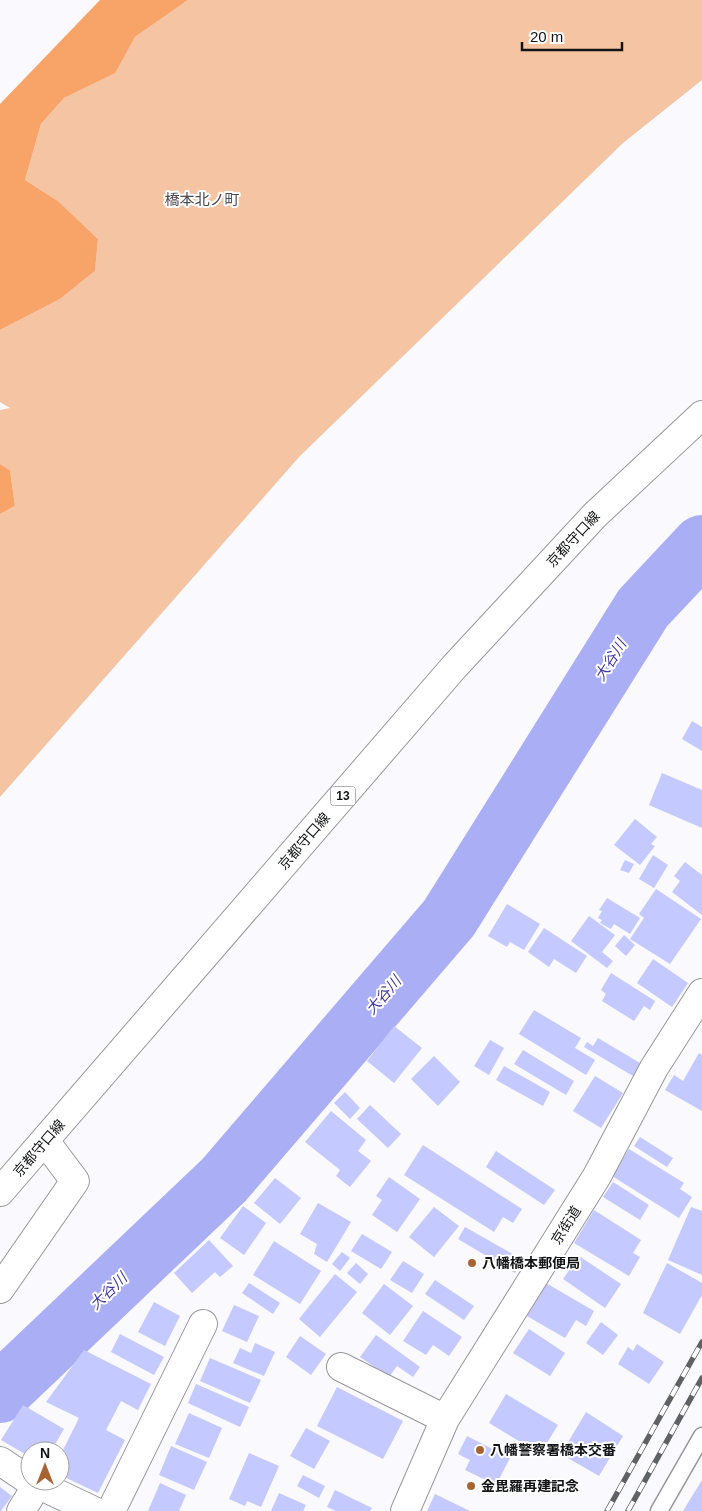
<svg xmlns="http://www.w3.org/2000/svg" width="702" height="1511" font-family="Arial,'Noto Sans JP',sans-serif">
  <style>
    .green { fill: #f5c4a3 }
    .forest { fill: #f8a368 }
    .lines { fill: none; stroke-linecap: round; stroke-linejoin: round }
    .river { stroke: #aaaff5; stroke-width: 60 }
    .building { fill: #c4c9ff }
    .lane-casing { stroke: #97979b; stroke-width: 19 }
    .street-casing { stroke: #97979b; stroke-width: 30 }
    .primary-casing { stroke: #97979b; stroke-width: 30 }
    .lane { stroke: #fff; stroke-width: 16 }
    .street { stroke: #fff; stroke-width: 28 }
    .primary { stroke: #fff; stroke-width: 28 }
    .rail-casing { stroke: #606163; stroke-width: 5.5 }
    .rail { stroke: #fff; stroke-width: 4; stroke-dasharray: 11; stroke-linecap: butt }
    .poi-dot { fill: #a76332; stroke: #fff; stroke-width: 2 }
    .labels { text-anchor: middle; dominant-baseline: central; stroke-width: 4; stroke-linejoin: round; paint-order: stroke }
    .shield { fill: #fff; stroke: #5a5a5b; stroke-width: 1 }
    .shield-label { font-size: 12px; font-weight: bold; fill: #131415 }
    .street-label { font-size: 14px; fill: #131415; stroke: #fff }
    .poi-label { font-size: 14px; font-weight: bold; fill: #131415; stroke: #fff; text-anchor: start }
    .neighbourhood-label { font-size: 15px; fill: #4b4b4f; stroke: #fff }
    .water-label { font-size: 15px; font-style: italic; fill: #433ca0; stroke: #fff }
  </style>
  <rect width="100%" height="100%" fill="#f9f9fe"/>
  <path class="green" d="M188,0H702V80L623,143L300,456L0,797V514L15,506L10,470L0,464V410L10,408L0,402V330L60,299L95,271L98,239L58,201L25,180L41,124L64,98L114,73L135,37Z"/>
  <path class="forest" d="M100,0H188L135,37L115,73L64,98L41,124L25,180L58,201L98,239L95,271L60,299L0,330V104Z
    M0,464L10,470L15,506L0,514Z"/>
  <g class="lines">
    <path class="river" d="M0,1393L224,1180L449,918L643,608L702,545"/>
  </g>
  <path class="building" d="M692,721L702,727V751L682,739Z
    M662,773L702,790V828L649,805Z
    M635,819L657,837L651,844L655,846L640,865L614,845Z
    M653,855L668,865L654,888L639,879Z
    M625,860L634,864L629,873L620,870Z
    M685,862L702,875V915L672,892L680,881L674,876Z
    M656,889L701,919L670,964L630,939L644,918L639,914Z
    M607,898L640,918L630,934L614,924L611,929L600,923L602,920L598,918L602,911L599,910Z
    M507,904L540,924L524,950L510,942L507,947L488,936Z
    M589,916L615,935L602,952L613,961L607,968L571,941Z
    M544,928L587,956L576,973L554,959L549,967L528,952Z
    M624,935L635,945L626,956L615,946Z
    M653,959L688,983L672,1007L637,983Z
    M611,973L655,1001L650,1010L644,1006L634,1021L602,1001L606,994L601,990Z
    M534,1010L581,1038L575,1048L595,1060L586,1075L519,1034Z
    M394,1026L422,1048L394,1083L367,1061Z
    M598,1038L640,1063L633,1076L584,1047L587,1042L593,1046Z
    M490,1040L504,1048L489,1075L474,1066Z
    M523,1050L574,1081L566,1095L514,1064Z
    M699,1053L702,1055V1111L665,1090L674,1075L683,1081Z
    M434,1056L460,1082L438,1106L411,1079Z
    M504,1066L550,1092L543,1106L496,1080Z
    M595,1076L623,1093L601,1128L573,1111Z
    M345,1092L360,1108L350,1119L334,1103Z
    M370,1105L401,1134L388,1148L357,1119Z
    M331,1111L366,1140L358,1151L371,1161L350,1187L336,1176L340,1170L305,1142Z
    M640,1137L673,1158L667,1167L634,1146Z
    M423,1145L522,1209L513,1223L503,1217L494,1232L404,1175Z
    M629,1149L684,1183L680,1189L692,1197L679,1218L612,1176Z
    M496,1151L555,1190L544,1205L486,1167Z
    M389,1177L420,1199L397,1232L372,1215L382,1200L376,1196Z
    M275,1178L301,1198L280,1224L254,1203Z
    M613,1182L649,1205L640,1220L603,1197Z
    M318,1203L351,1222L327,1262L314,1254L317,1244L300,1234Z
    M243,1206L266,1223L244,1255L220,1238Z
    M434,1207L459,1226L434,1257L409,1237Z
    M691,1207L702,1211V1275L668,1260Z
    M594,1210L641,1240L633,1253L640,1257L629,1276L574,1243Z
    M465,1227L523,1260L515,1273L458,1239Z
    M362,1234L392,1252L381,1269L351,1251Z
    M209,1240L233,1266L220,1277L215,1272L192,1293L174,1273Z
    M274,1241L321,1271L300,1304L253,1275Z
    M342,1252L350,1258L340,1271L332,1264Z
    M579,1256L621,1284L605,1308L563,1279Z
    M403,1261L424,1274L412,1293L390,1280Z
    M356,1263L368,1274L360,1284L347,1273Z
    M667,1263L702,1283V1295L680,1334L643,1313Z
    M335,1274L357,1292L320,1337L299,1319Z
    M435,1280L474,1306L464,1320L425,1294Z
    M249,1283L280,1303L273,1314L242,1293Z
    M546,1283L594,1311L586,1326L576,1320L565,1338L527,1316Z
    M384,1284L413,1306L390,1335L362,1313Z
    M154,1302L180,1316L165,1346L138,1332Z
    M234,1305L259,1316L247,1342L222,1331Z
    M423,1311L462,1337L449,1356L433,1345L426,1355L403,1341Z
    M601,1322L618,1335L603,1355L586,1343Z
    M529,1329L565,1353L550,1376L513,1353Z
    M120,1334L164,1357L154,1375L111,1352Z
    M376,1335L420,1367L413,1377L397,1366L389,1377L360,1357Z
    M300,1336L326,1354L311,1375L286,1357Z
    M255,1343L275,1352L264,1376L233,1363L240,1348L251,1353Z
    M637,1344L664,1362L649,1384L618,1364L628,1347L633,1351Z
    M84,1350L151,1384L138,1410L121,1401L106,1430L125,1440L98,1493L60,1475V1456L79,1418L46,1402Z
    M210,1358L261,1380L250,1403L200,1381Z
    M196,1384L249,1407L240,1427L188,1403Z
    M337,1387L403,1421L383,1459L317,1426Z
    M506,1394L558,1425L540,1454L489,1423Z
    M23,1405L64,1429L51,1451H30V1457L1,1440Z
    M586,1412L623,1436L599,1476L561,1454Z
    M189,1413L222,1428L209,1458L175,1444Z
    M306,1428L330,1441L314,1469L290,1456Z
    M467,1436L510,1458L496,1485L465,1470L470,1460L458,1454Z
    M171,1446L207,1462L194,1490L159,1475Z
    M249,1453L279,1466L261,1507L247,1501L245,1506L229,1499Z
    M303,1475L325,1486L319,1498L297,1486Z
    M702,1480V1511H683Z
    M160,1483L186,1495L179,1511H148Z
    M0,1487L12,1496L1,1511H0Z
    M335,1490L372,1508L370,1511H336L327,1507Z
    M279,1493L306,1505L303,1511H271Z
    M435,1494L470,1511H427Z"/>
  <g class="lines">
    <defs>
      <path id="lane" d="M659,1511L702,1436"/>
      <path id="street" d="M0,1289L75,1181L45,1141
        M341,1367L445,1419
        M0,1461L30,1481
        M31,1481L94,1511
        M21,1511L37,1485
        M111,1511L203,1324
        M405,1511L445,1419L597,1176L654,1068L702,993"/>
      <path id="primary" d="M0,1192L454,667L595,515L702,415"/>
    </defs>
    <use href="#lane" class="lane-casing"/>
    <use href="#street" class="street-casing"/>
    <use href="#primary" class="primary-casing"/>
    <use href="#lane" class="lane"/>
    <use href="#street" class="street"/>
    <use href="#primary" class="primary"/>
    <defs>
      <path id="rail" d="M607,1511L702,1342
        M628,1511L702,1378"/>
    </defs>
    <use href="#rail" class="rail-casing"/>
    <use href="#rail" class="rail"/>
  </g>
  <g class="poi-dot">
    <circle cx="472" cy="1263" r="5"/>
    <circle cx="480" cy="1450" r="5"/>
    <circle cx="471" cy="1486" r="5"/>
  </g>
  <g class="labels">
    <rect class="shield" x="330.5" y="786.5" width="25" height="19" rx="4"/>
    <g class="shield-label">
      <text x="343" y="796">13</text>
    </g>
    <g class="street-label">
      <text transform="translate(573 539) rotate(-47)">京都守口線</text>
      <text transform="translate(304 841) rotate(-49)">京都守口線</text>
      <text transform="translate(39 1148) rotate(-49)">京都守口線</text>
      <text transform="translate(566 1225) rotate(-58)">京街道</text>
    </g>
    <g class="poi-label">
      <text x="482" y="1263">八幡橋本郵便局</text>
      <text x="490" y="1450">八幡警察署橋本交番</text>
      <text x="481" y="1486">金毘羅再建記念</text>
    </g>
    <g class="neighbourhood-label">
      <text x="202" y="199">橋本北ノ町</text>
    </g>
    <g class="water-label">
      <text transform="translate(610 660) rotate(-58)">大谷川</text>
      <text transform="translate(383 995) rotate(-49)">大谷川</text>
      <text transform="translate(108 1291) rotate(-44)">大谷川</text>
    </g>
  </g>
  <g transform="translate(45 1466)"><circle r="24" fill="#ffffff" stroke="#a1a1a1"/>
  <path d="M0-4L9 19L0 12L-9 19Z" fill="#a76332"/>
  <text y="-8" font-size="14" font-weight="bold" text-anchor="middle" fill="#131415">N</text>
  </g>
  <path d="M522 42v8h100v-8" fill="none" stroke="#131415" stroke-width="2.5"/>
  <text x="530" y="42" font-size="15" fill="#131415" stroke="#ffffff" stroke-width="4" paint-order="stroke">20 m</text>
</svg>
